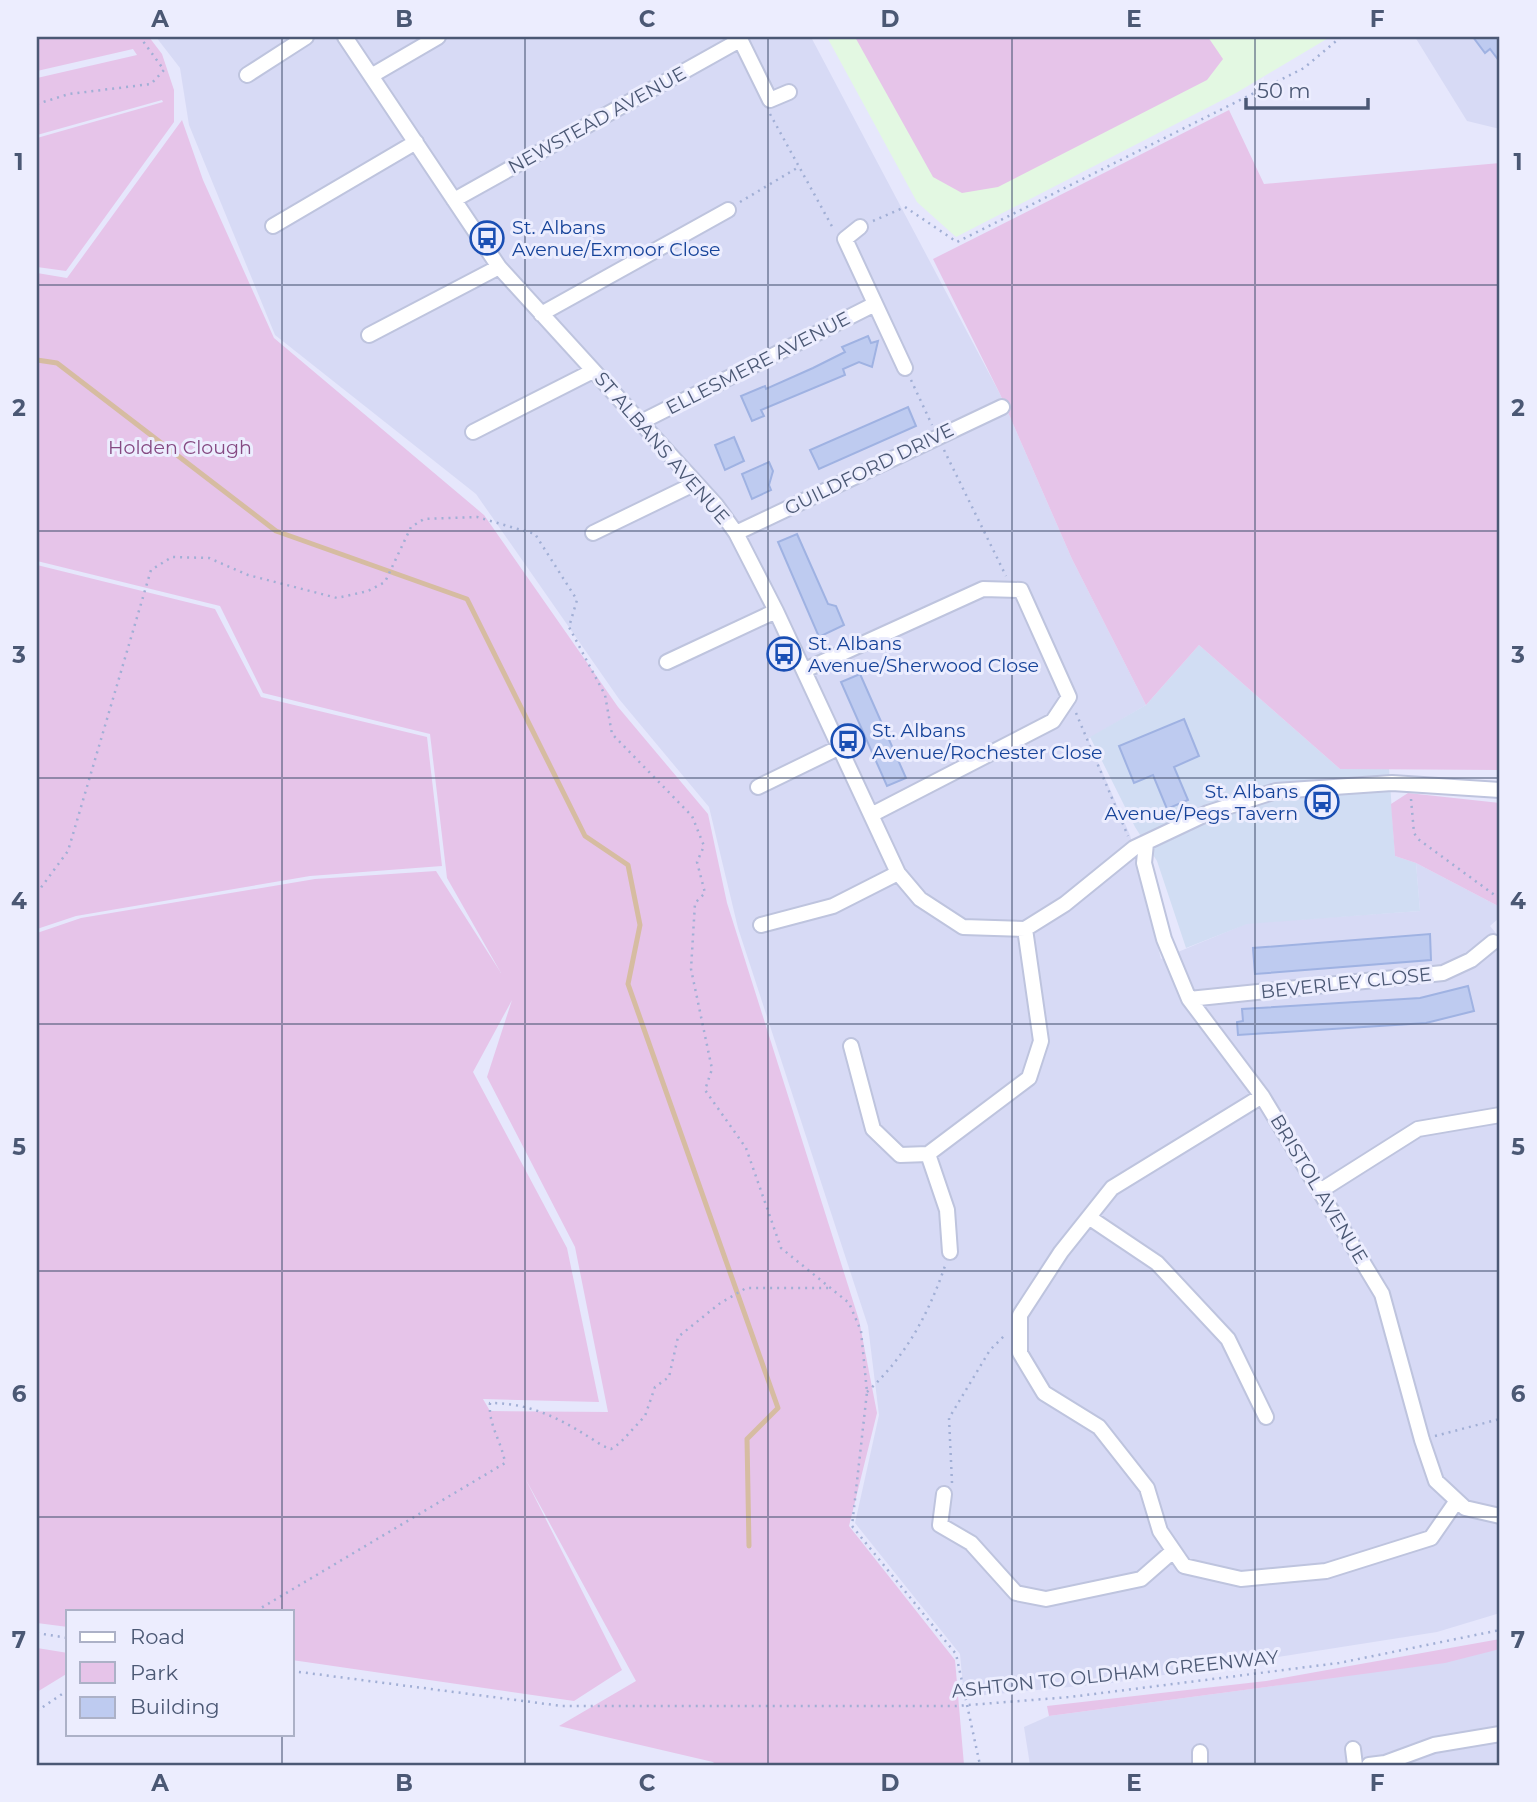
<svg xmlns="http://www.w3.org/2000/svg" width="1537" height="1802" font-family="Montserrat,sans-serif">
  <style>
    .residential { fill: #d7daf5 }
    .commercial { fill: #d1ddf3 }
    .education { fill: #e3f8e2 }
    .green { fill: #e6c4e9; fill-rule: evenodd }
    .lines { fill: none; stroke-linecap: round; stroke-linejoin: round }
    .stream { stroke: #d6bca1; stroke-width: 5 }
    .building { fill: #becbf0; stroke: #9fb2e2; stroke-width: 2 }
    .street-casing { stroke: #bec4de; stroke-width: 18 }
    .path { stroke: #a1afd5; stroke-width: 2.5; stroke-dasharray: 2 5; stroke-linecap: butt }
    .street { stroke: #fff; stroke-width: 14 }
    .grid { fill: none; stroke: #4b5874; stroke-width: 2; stroke-opacity: 0.55 }
    .labels { text-anchor: middle; dominant-baseline: central; stroke-width: 6; stroke-linejoin: round; paint-order: stroke }
    .street-label { font-size: 19px; fill: #4b5874; stroke: #ecedfe }
    .transit-label { font-size: 19px; fill: #164399; stroke: #ecedfe; text-anchor: start }
    .park-label { font-size: 19px; fill: #854982; stroke: #ecedfe }
    .neatline { fill: none; stroke: #4b5874; stroke-width: 2.5 }
    .grid-label { font-size: 23px; text-anchor: middle; font-weight: bold; fill: #4b5874 }
  </style>
  <rect width="100%" height="100%" fill="#e6e7fc"/>
  <path class="residential" d="M156,37H811L1000,394L1072,559L1146,705L1088,739L1130,835L1161,959L1248,923L1420,911L1416,863L1500,907V917L1490,926L1500,938V1613L1437,1632L1112,1683L964,1697L960,1654L855,1523L879,1415L868,1326L738,928L709,807L619,699L476,494L275,335L189,125L180,68Z
    M1415,37H1500V129L1467,121Z
    M1500,1649V1765H1030L1024,1727L1049,1716L1273,1686Z"/>
  <path class="commercial" d="M1199,645L1340,769L1389,768L1395,856L1416,863L1420,911L1247,924L1186,948L1157,861L1135,827L1090,737L1146,705Z"/>
  <path class="education" d="M827,37H1330L1236,93L956,237L917,202Z"/>
  <path class="green" d="M37,37H149L162,54L174,90V122L66,271L37,267V138L163,102L162,100L37,135V78L137,55L133,49L37,71Z
    M855,37H1208L1223,59L1207,80L998,187L962,193L933,177Z
    M1229,110L1264,184L1500,163V770L1340,769L1199,645L1146,705L1072,559L1000,394L933,259Z
    M182,120L203,180L274,338L484,515L618,707L708,814L727,903L859,1320L877,1413L849,1526L955,1660L964,1765H716L713,1762L559,1726L636,1681L525,1478L622,1670L574,1701L292,1660V1611H68V1627L37,1623V933L81,918L315,879L436,871L501,973L447,878L430,734L263,693L220,606L37,561V273L67,278ZM512,1000L487,1077L575,1247L608,1412L490,1411L483,1399L599,1402L567,1248L473,1072Z
    M37,565L215,609L261,697L427,737L442,866L310,876L76,916L37,929Z
    M1408,793L1500,803V907L1416,863L1395,856L1391,804Z
    M1500,1639V1649L1445,1663L1049,1716L1047,1706L1266,1681Z
    M37,1648L68,1653V1673L37,1692Z"/>
  <g class="lines">
    <path class="stream" d="M37,360L57,363L276,531L467,599L585,836L628,865L640,925L628,984L778,1408L747,1439L749,1546"/>
  </g>
  <path class="building" d="M1473,37H1500V62L1490,49L1485,53Z
    M868,336L871,343L878,341L872,367L859,362L843,369L845,375L761,410L764,416L752,421L741,396L765,386L766,389L813,368L845,352L842,347Z
    M908,407L916,426L819,469L810,450Z
    M734,437L744,461L725,470L715,445Z
    M769,462L773,471L769,485L771,490L752,499L742,474Z
    M797,534L828,604L836,606L844,625L819,637L778,542Z
    M860,674L906,778L887,786L841,682Z
    M1184,719L1199,756L1174,767L1188,800L1167,809L1153,775L1134,783L1119,746Z
    M1430,934L1431,960L1255,974L1253,948Z
    M1468,986L1474,1011L1426,1023L1238,1035L1237,1022L1243,1021L1242,1009L1420,998Z"/>
  <g class="lines">
    <defs>
      <path id="street" d="M345,37L499,267L716,505L736,533L776,611L898,873L920,899L963,927L1025,929L1065,904L1134,848L1208,813L1276,791L1392,783L1500,790
        M739,37L770,100L789,92
        M247,75L306,37
        M371,76L438,37
        M454,200L740,40
        M273,226L416,142
        M860,227L845,239L905,368
        M541,314L728,210
        M369,335L499,267
        M641,422L875,304
        M473,432L593,371
        M593,533L696,483
        M736,533L1002,407
        M667,662L776,611
        M805,670L983,589L1021,590L1069,697L1053,721L871,815
        M758,787L840,747
        M1146,843L1144,863L1164,939L1189,999L1262,1096L1382,1294L1422,1440L1436,1481L1465,1508L1500,1516
        M761,925L833,906L898,873
        M1189,999L1443,973L1471,960L1493,942
        M851,1046L873,1129L900,1155L928,1154L1029,1078L1041,1041L1025,929
        M1262,1096L1112,1188L1061,1252L1020,1315V1353L1044,1393L1099,1427L1147,1488L1160,1531L1184,1566L1241,1579L1326,1571L1431,1538L1456,1502
        M928,1154L947,1210L950,1252
        M1320,1191L1418,1129L1500,1115
        M1090,1218L1157,1263L1228,1339L1266,1417
        M944,1494L940,1525L971,1543L1016,1593L1046,1599L1141,1579L1173,1551
        M1353,1749L1355,1765
        M1200,1765V1752
        M1369,1765L1385,1763L1434,1745L1500,1734"/>
    </defs>
    <use href="#street" class="street-casing"/>
    <path class="path" d="M37,104L69,94L151,84L164,70L140,37
      M770,114L834,230
      M740,202L797,168
      M873,221L905,207L957,242L1304,68L1341,37
      M911,380L932,425
      M944,450L1006,576
      M1076,713L1128,836
      M1411,799L1414,833L1418,839L1500,899
      M37,893L68,851L151,570L172,557L209,558L248,575L337,598L368,591L385,582L411,527L424,519L477,517L535,534L577,600L569,627L605,695L612,734L692,816L704,846L697,862L705,893L695,903L691,969L712,1069L705,1090L746,1148L781,1248L849,1303L861,1331L867,1392L852,1526L956,1654L980,1765
      M867,1392C906,1356 928,1315 945,1266
      M1435,1436L1500,1419
      M952,1483L949,1418L990,1350L1005,1335
      M256,1611L505,1463C502,1442 488,1425 490,1403C535,1403 566,1422 603,1446L611,1449L620,1443L645,1416L655,1387L669,1377L678,1337L719,1304L746,1288H828
      M37,1633L68,1638
      M292,1671L562,1706H956L1070,1697L1339,1663L1500,1630
      M37,1711L68,1690"/>
    <use href="#street" class="street"/>
  </g>
  <path class="grid" d="M282,37V1611M525,37V1765M768,37V1765M1012,37V1765M1255,37V1765M37,285H1500M37,531H1500M37,778H1500M37,1024H1500M37,1271H1500M37,1517H1500M282,1734V1765"/>
  <defs>
    <symbol id="bus-ring" viewBox="-11 -11 22 22"><circle r="9.5" fill="#ecedfe" stroke="#1a4fb4" stroke-width="1.5"/><path d="M-5-6H5V4H4V6H2V4H-2V6H-4V4H-5ZM-3.5-4V0h7V-4ZM-3.5 1.2v1.5H-2V1.2ZM2 1.2v1.5H3.5V1.2Z" fill="#1a4fb4"/></symbol>
  </defs>
  <g fill-rule="evenodd">
    <use href="#bus-ring" x="468" y="219" width="38" height="38"/>
    <use href="#bus-ring" x="765" y="635" width="38" height="38"/>
    <use href="#bus-ring" x="829" y="722" width="38" height="38"/>
    <use href="#bus-ring" x="1303" y="783" width="38" height="38"/>
  </g>
  <g class="labels">
    <g class="street-label">
      <text transform="translate(597 120) rotate(-29)">NEWSTEAD AVENUE</text>
      <text transform="translate(758 363) rotate(-27)">ELLESMERE AVENUE</text>
      <text transform="translate(662 448) rotate(49)">ST ALBANS AVENUE</text>
      <text transform="translate(869 469) rotate(-26)">GUILDFORD DRIVE</text>
      <text transform="translate(1346 983) rotate(-6)">BEVERLEY CLOSE</text>
      <text transform="translate(1319 1189) rotate(59)">BRISTOL AVENUE</text>
      <text transform="translate(1115 1674) rotate(-6)">ASHTON TO OLDHAM GREENWAY</text>
    </g>
    <g class="transit-label">
      <text x="512" y="227">St. Albans<tspan x="512" dy="22">Avenue/Exmoor Close</tspan></text>
      <text x="808" y="643">St. Albans<tspan x="808" dy="22">Avenue/Sherwood Close</tspan></text>
      <text x="872" y="730">St. Albans<tspan x="872" dy="22">Avenue/Rochester Close</tspan></text>
      <text x="1298" y="791" text-anchor="end">St. Albans<tspan x="1298" dy="22">Avenue/Pegs Tavern</tspan></text>
    </g>
    <g class="park-label">
      <text x="180" y="447">Holden Clough</text>
    </g>
  </g>
  <rect width="1537" height="1802" fill="none" stroke="#ecedfe" stroke-width="77"/>
  <rect x="66" y="1610" width="228" height="126" fill="#ecedfe" stroke="#acb1c7" stroke-width="2"/>
  <rect x="80" y="1632" width="35" height="10" fill="#ffffff" stroke="#acb1c7" stroke-width="2"/>
  <text x="130" y="1644" font-size="21" fill="#4b5874">Road</text>
  <rect x="80" y="1662" width="35" height="21" fill="#e6c4e9" stroke="#acb1c7" stroke-width="2"/>
  <text x="130" y="1680" font-size="21" fill="#4b5874">Park</text>
  <rect x="80" y="1697" width="35" height="21" fill="#becbf0" stroke="#acb1c7" stroke-width="2"/>
  <text x="130" y="1714" font-size="21" fill="#4b5874">Building</text>
  <path d="M1246 98v10h122v-10" fill="none" stroke="#4b5874" stroke-width="3.5"/>
  <text x="1257" y="98" font-size="21" fill="#4b5874" stroke="#ecedfe" stroke-width="5" paint-order="stroke">50 m</text>
  <rect x="38" y="38" width="1460" height="1726" class="neatline"/>
  <g class="grid-label">
    <text x="160" y="27">A</text>
    <text x="404" y="27">B</text>
    <text x="647" y="27">C</text>
    <text x="890" y="27">D</text>
    <text x="1134" y="27">E</text>
    <text x="1377" y="27">F</text>
    <text x="19" y="170">1</text>
    <text x="1518" y="170">1</text>
    <text x="19" y="416">2</text>
    <text x="1518" y="416">2</text>
    <text x="19" y="663">3</text>
    <text x="1518" y="663">3</text>
    <text x="19" y="909">4</text>
    <text x="1518" y="909">4</text>
    <text x="19" y="1155">5</text>
    <text x="1518" y="1155">5</text>
    <text x="19" y="1402">6</text>
    <text x="1518" y="1402">6</text>
    <text x="19" y="1648">7</text>
    <text x="1518" y="1648">7</text>
    <text x="160" y="1791">A</text>
    <text x="404" y="1791">B</text>
    <text x="647" y="1791">C</text>
    <text x="890" y="1791">D</text>
    <text x="1134" y="1791">E</text>
    <text x="1377" y="1791">F</text>
  </g>
</svg>
